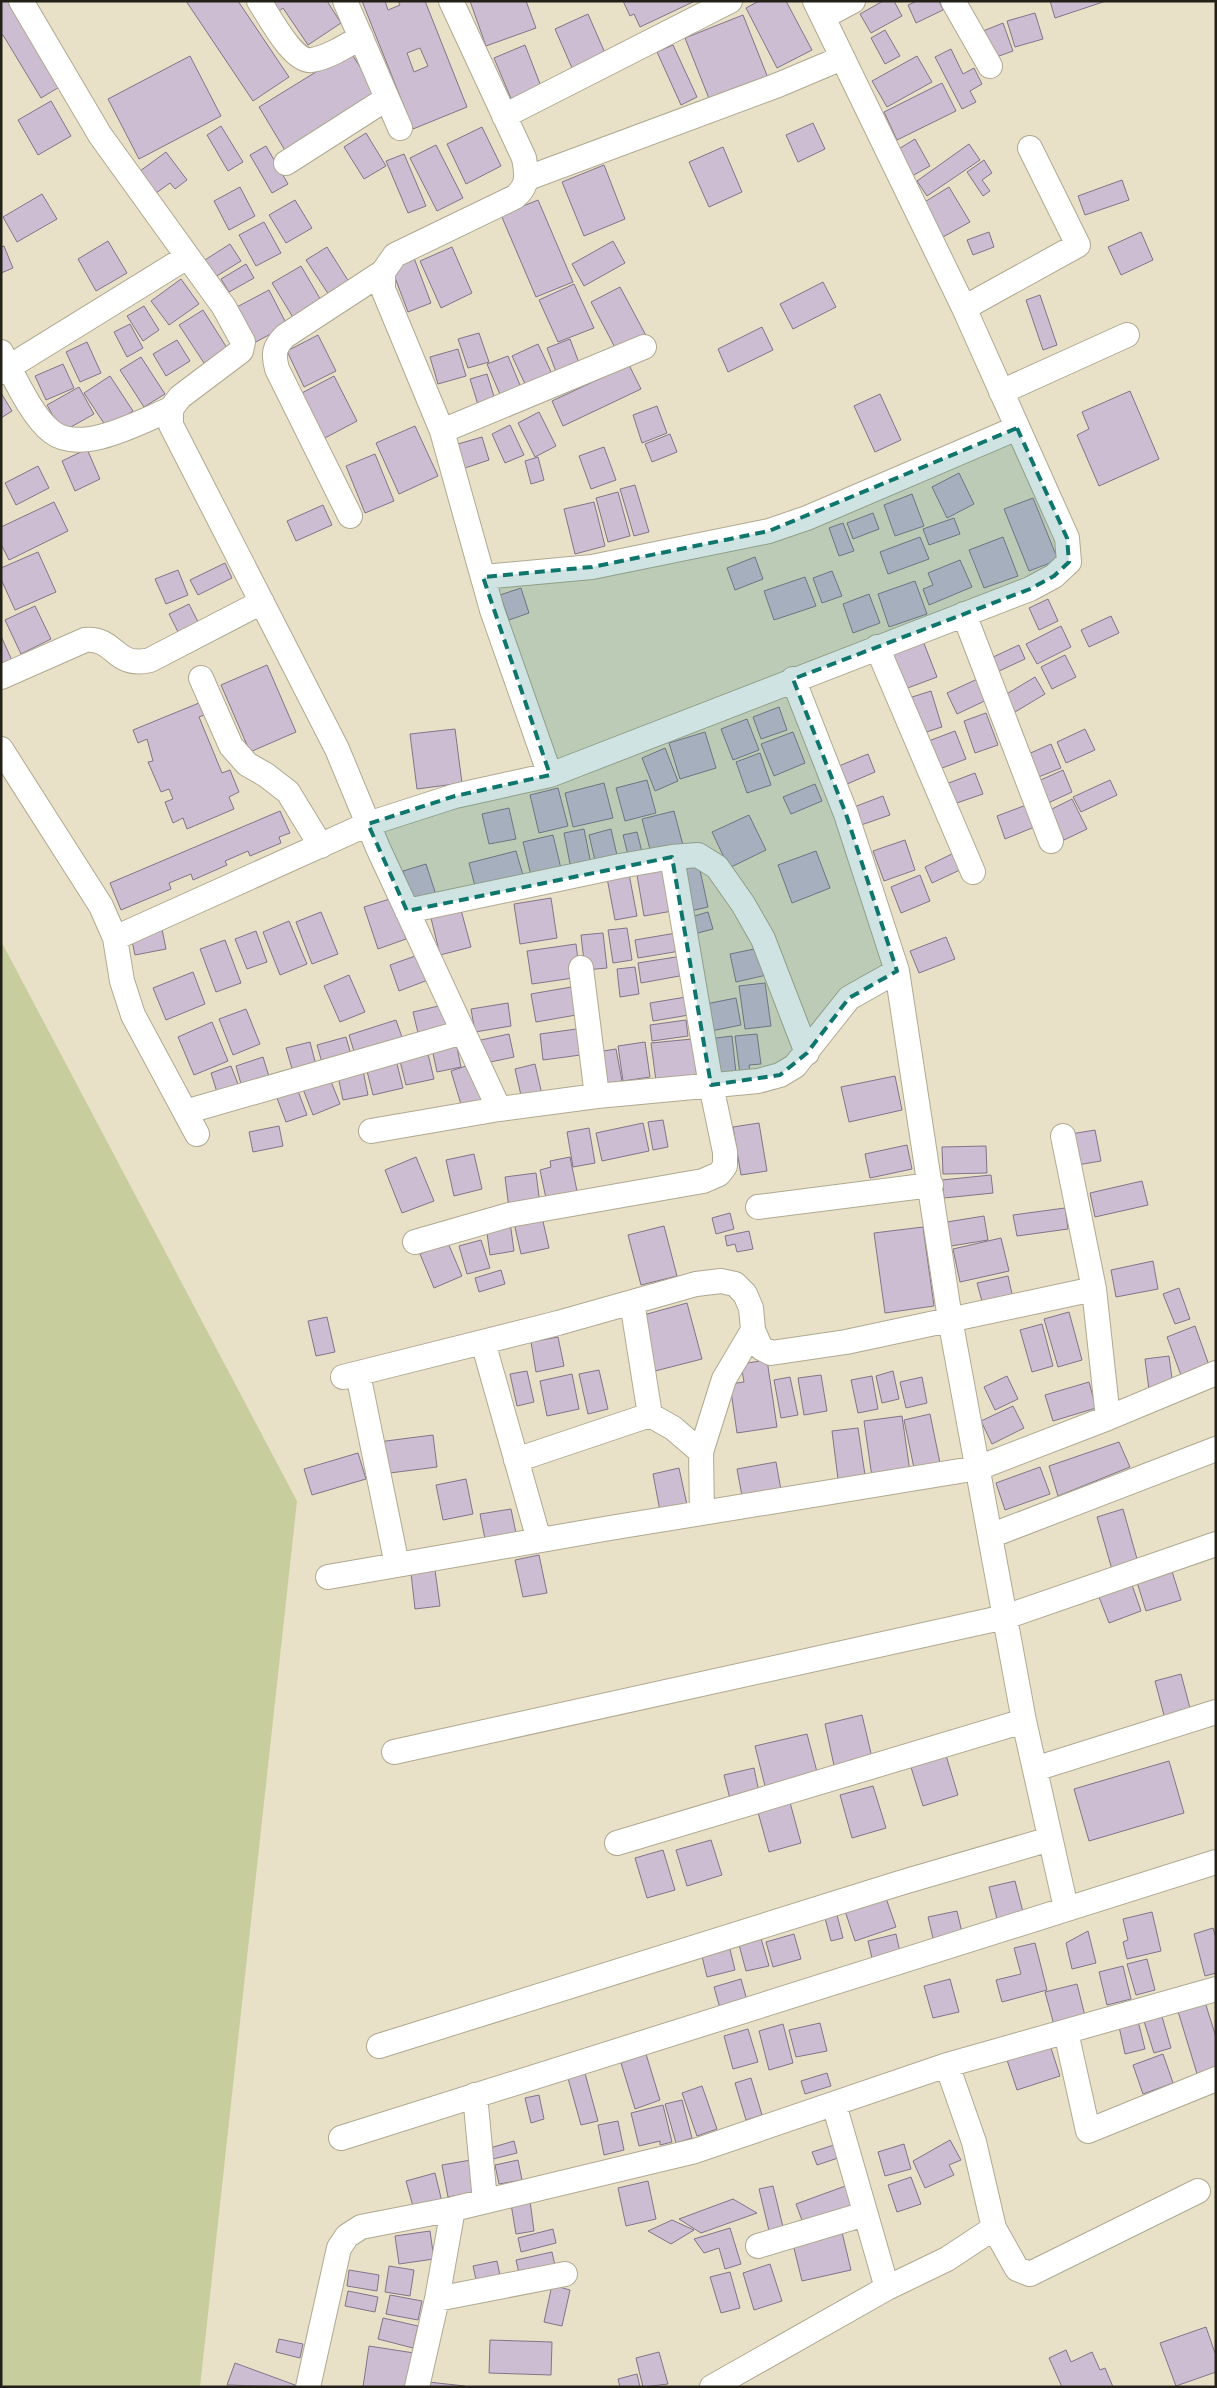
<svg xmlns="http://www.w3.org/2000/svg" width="1217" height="2388" font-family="Barlow,sans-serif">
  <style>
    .green { fill: #c7cd9c }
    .building { fill: #ccbdd3; stroke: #827589; fill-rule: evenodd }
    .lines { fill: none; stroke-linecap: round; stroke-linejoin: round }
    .minor-casing { stroke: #b0a991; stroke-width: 26 }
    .minor { stroke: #fff; stroke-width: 24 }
    .marked { fill: #0f766e; fill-opacity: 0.2; stroke: #0f766e; stroke-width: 4; stroke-dasharray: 10 6; stroke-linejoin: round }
  </style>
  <rect width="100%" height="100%" fill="#e8e0c7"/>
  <path class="green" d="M1,941L297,1501L200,2387H1Z"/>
  <path class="building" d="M1,1H9L61,86L41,98L3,35L1,36Z
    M186,1H238L289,77L253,101Z
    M267,1H327L341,23L308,45L283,8L275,14Z
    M362,1H385L388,10L400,5L398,1H425L467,107L413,129ZM420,48L428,66L414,72L407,53Z
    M470,1H526L536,28L486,46Z
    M623,1H695L640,27L634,14L630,16Z
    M759,1H786L812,50L777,68L746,8Z
    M883,1H894L902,16L871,33L860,14Z
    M917,1H939L943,10L916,23L908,5Z
    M1050,1H1106L1055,18Z
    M1035,13L1043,39L1015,47L1007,21Z
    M588,14L605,53L572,68L555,29Z
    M743,15L768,78L710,101L685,38Z
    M1003,23L1013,51L988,60L978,33Z
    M885,30L900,56L885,64L871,38Z
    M525,45L542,89L512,101L494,58Z
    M673,45L697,97L681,105L657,52Z
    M951,49L963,74L974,68L982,84L970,91L976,102L962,109L935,57Z
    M350,51L378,96L286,152L259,107Z
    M190,56L221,116L139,159L108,99Z
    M917,56L932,82L887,107L872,81Z
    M942,83L956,111L897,140L884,112Z
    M51,101L71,136L38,155L18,120Z
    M813,123L825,149L798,162L786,135Z
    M221,126L243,162L228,171L207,135Z
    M482,127L501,166L466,184L447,144Z
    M366,133L386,166L364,179L344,147Z
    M915,139L930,166L912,176L897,150Z
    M969,144L980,160L927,196L917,181Z
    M436,145L463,198L437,211L410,158Z
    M266,146L288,184L272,193L250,155Z
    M723,147L742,192L709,207L689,162Z
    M166,152L187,180L175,189L170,183L152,196L136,174Z
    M404,154L426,206L408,213L386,161Z
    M984,160L992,173L982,180L990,191L983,196L967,172Z
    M604,165L625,219L584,236L562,182Z
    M1122,180L1129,200L1085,215L1078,196Z
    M240,187L255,216L229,230L214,201Z
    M949,187L970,222L943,237L923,203Z
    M42,194L57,219L17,242L3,217Z
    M295,200L312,228L286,243L269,215Z
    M538,200L573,282L536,297L501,215Z
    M264,222L281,253L256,266L239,235Z
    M989,232L994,247L973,255L967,240Z
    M1141,232L1153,260L1121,275L1108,247Z
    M108,241L127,273L96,291L78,259Z
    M613,241L625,263L584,286L572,264Z
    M230,244L241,261L207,282L197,265Z
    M4,246L13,268L1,273V247Z
    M327,247L349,282L329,295L306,260Z
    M452,247L472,293L441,308L420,261Z
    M414,258L431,303L408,312L391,267Z
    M246,264L254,278L229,292L221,279Z
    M301,266L322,302L294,319L272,283Z
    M181,279L199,304L169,325L151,301Z
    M823,282L836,307L793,329L780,304Z
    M574,284L594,328L558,342L539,300Z
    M620,287L649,341L620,357L591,302Z
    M269,290L287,325L254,343L235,308Z
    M1040,295L1057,345L1043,350L1026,300Z
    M144,306L159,330L143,341L127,316Z
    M203,310L227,348L204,363L179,325Z
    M130,324L143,348L127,357L114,332Z
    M762,327L773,350L728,372L718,349Z
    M479,333L489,362L468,368L458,339Z
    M318,335L336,371L304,387L287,351Z
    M570,339L581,368L558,377L547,348Z
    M177,340L190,361L166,376L153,354Z
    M87,342L101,373L80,382L66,352Z
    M538,344L552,374L526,386L512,356Z
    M458,349L466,376L438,384L430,357Z
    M508,356L522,390L502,399L487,364Z
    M141,357L165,394L144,407L120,370Z
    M63,364L74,388L46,400L35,376Z
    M629,365L641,389L563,426L552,401Z
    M487,374L496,403L479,408L470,379Z
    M110,376L133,411L107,428L84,393Z
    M334,376L357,421L323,439L300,394Z
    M79,387L94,414L62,432L47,405Z
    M1130,391L1159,459L1099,486L1077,435L1089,429L1082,412Z
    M1,393L12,411L1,418Z
    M880,394L901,440L875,452L854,406Z
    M657,406L667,433L642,443L633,415Z
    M539,412L556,446L535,457L518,423Z
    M510,425L524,455L505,463L492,434Z
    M415,426L438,476L399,494L376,443Z
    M670,434L677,452L652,462L645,444Z
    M482,437L489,460L465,468L458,444Z
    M604,447L616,480L591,489L579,456Z
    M87,449L100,479L75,491L62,461Z
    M375,454L394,501L365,513L346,466Z
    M538,457L544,480L531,484L525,461Z
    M38,466L49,488L16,505L5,483Z
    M959,473L974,504L947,518L932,487Z
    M635,485L649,532L634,536L620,489Z
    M618,492L630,536L608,542L596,498Z
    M912,494L924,526L895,536L884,505Z
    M1033,498L1058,560L1029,571L1004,509Z
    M54,502L68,531L9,560L1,544V527Z
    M594,502L605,546L575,554L564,509Z
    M323,505L332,525L296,541L287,521Z
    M873,513L879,529L853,539L847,523Z
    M954,518L960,534L929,545L923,529Z
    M843,523L854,551L839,556L829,528Z
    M920,537L929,559L888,574L880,552Z
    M1003,537L1018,576L984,588L969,550Z
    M38,552L56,592L15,610L1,579V568Z
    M755,557L763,579L735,590L727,568Z
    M960,560L972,587L929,605L923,589L933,585L928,573Z
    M225,563L232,578L198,595L190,580Z
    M178,570L188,595L166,604L155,579Z
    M832,571L842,596L822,603L813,578Z
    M805,577L816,606L774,620L764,591Z
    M915,581L927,614L889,627L878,594Z
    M521,588L529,613L509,620L500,595Z
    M869,594L880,623L853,633L843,604Z
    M1048,599L1058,621L1039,630L1029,608Z
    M189,604L201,628L181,638L169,614Z
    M35,606L51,639L21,654L5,620Z
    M1111,616L1119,633L1089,647L1081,630Z
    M1061,626L1071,647L1037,664L1026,644Z
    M1,636L14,665L1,671Z
    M923,641L937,677L905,689L891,653Z
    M1019,645L1025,659L997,672L991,658Z
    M1065,655L1076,677L1052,689L1041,667Z
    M267,665L296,732L250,752L221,685Z
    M984,676L993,697L957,714L947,693Z
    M1035,677L1045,694L1015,712L1005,695Z
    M931,691L942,727L920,734L909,698Z
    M199,703L204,715L199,717L222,773L230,770L239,792L229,797L234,809L187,829L183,818L173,823L165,802L173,799L169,789L161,792L148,762L153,761L147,739L138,743L133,730Z
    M779,707L787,730L761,739L753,717Z
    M986,713L998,745L975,753L964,721Z
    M747,719L759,750L733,760L721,729Z
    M455,729L462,783L417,789L410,734Z
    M1085,729L1095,750L1066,763L1057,742Z
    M955,731L966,759L937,770L926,742Z
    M705,732L716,768L680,779L669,743Z
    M793,732L805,763L774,776L761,744Z
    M1051,744L1061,768L1036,778L1026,755Z
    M665,748L678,781L655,791L642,758Z
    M760,753L771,785L747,793L736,762Z
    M868,754L875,772L847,784L839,766Z
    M1063,770L1072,792L1046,804L1036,782Z
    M975,773L983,794L948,806L941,786Z
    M647,780L656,813L625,821L616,788Z
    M1110,780L1117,795L1081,812L1073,797Z
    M604,783L613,818L573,827L565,793Z
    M815,784L822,801L791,814L783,797Z
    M558,788L568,826L539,833L530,795Z
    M883,796L890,815L861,825L854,807Z
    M1072,799L1087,829L1064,840L1050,810Z
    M1029,804L1037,826L1005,839L997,816Z
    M509,808L516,839L489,844L482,814Z
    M280,811L290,833L279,837L281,843L250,856L248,851L225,861L227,865L193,880L191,874L169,883L171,889L121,910L110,883Z
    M674,811L684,849L652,857L642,819Z
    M749,815L766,850L729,868L712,832Z
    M584,829L591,864L571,869L564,833Z
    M611,829L619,864L597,869L589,835Z
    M637,832L642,852L628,855L623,835Z
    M553,835L563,877L533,884L523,842Z
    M905,840L915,870L884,881L873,851Z
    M516,851L525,882L477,894L469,863Z
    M816,851L830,888L792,903L778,865Z
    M954,853L962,869L932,883L925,867Z
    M698,861L708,907L686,912L676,865Z
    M426,864L437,898L414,905L403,871Z
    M671,869L678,910L644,916L637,875Z
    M629,874L637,916L615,920L607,878Z
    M920,875L930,901L901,913L891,887Z
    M393,898L406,939L378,949L364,907Z
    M551,898L557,938L520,944L514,904Z
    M461,910L471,947L440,955L431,918Z
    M321,912L338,954L312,964L296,922Z
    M708,912L713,929L694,934L691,917Z
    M289,921L307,964L280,975L263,932Z
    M627,928L632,960L613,963L608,930Z
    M162,929L166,949L135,955L131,936Z
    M256,931L267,962L247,969L235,939Z
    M682,932L686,950L638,958L635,940Z
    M603,933L607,968L585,970L581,935Z
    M946,937L955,959L919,973L910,951Z
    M225,940L241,983L216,992L200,949Z
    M576,944L580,977L532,984L527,951Z
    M764,947L771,974L736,982L730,954Z
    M418,955L428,980L399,991L390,965Z
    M682,956L685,975L641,983L638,963Z
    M635,967L639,994L620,997L617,969Z
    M193,972L205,1004L166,1020L153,988Z
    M349,975L365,1012L340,1022L324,986Z
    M765,983L771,1026L745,1029L739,986Z
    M577,986L582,1014L536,1022L531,994Z
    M686,997L689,1015L653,1021L650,1003Z
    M736,998L741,1025L706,1032L701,1005Z
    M508,1003L511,1026L475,1032L471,1009Z
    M447,1004L454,1034L420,1041L413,1012Z
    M246,1009L260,1044L233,1055L219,1019Z
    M396,1020L405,1046L357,1061L349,1035Z
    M686,1020L688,1036L652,1041L650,1025Z
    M212,1022L228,1061L194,1075L178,1037Z
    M584,1028L588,1054L543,1060L540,1034Z
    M509,1034L514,1057L481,1064L476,1041Z
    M757,1034L761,1064L749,1065L750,1073L740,1074L735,1036Z
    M732,1036L736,1073L713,1076L709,1039Z
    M346,1037L353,1062L324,1070L317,1045Z
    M455,1038L461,1067L437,1072L431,1044Z
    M692,1039L697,1077L656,1081L651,1043Z
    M310,1042L318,1073L295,1079L286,1048Z
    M645,1042L650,1077L623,1081L618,1046Z
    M616,1049L622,1081L603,1084L597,1052Z
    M427,1050L434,1079L406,1085L399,1057Z
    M263,1057L271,1083L243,1091L236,1066Z
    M396,1060L403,1088L373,1095L366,1067Z
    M472,1064L485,1105L463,1111L451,1071Z
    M535,1064L543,1099L523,1104L515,1069Z
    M231,1066L241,1092L219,1099L211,1073Z
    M362,1066L368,1095L343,1100L337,1071Z
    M895,1076L902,1110L849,1122L841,1087Z
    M330,1079L340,1104L313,1115L303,1089Z
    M298,1091L307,1115L286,1122L277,1098Z
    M663,1120L668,1147L653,1150L648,1122Z
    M643,1123L649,1151L602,1161L596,1133Z
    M759,1123L767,1171L741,1175L733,1127Z
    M279,1126L283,1146L253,1152L249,1132Z
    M589,1128L595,1163L573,1167L567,1132Z
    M1095,1130L1101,1161L1077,1165L1071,1134Z
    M907,1145L912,1169L870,1178L865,1154Z
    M986,1146L987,1173L943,1174L942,1147Z
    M474,1154L482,1189L454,1196L446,1160Z
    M416,1157L434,1201L402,1213L385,1170Z
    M570,1157L578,1196L547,1203L540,1170L551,1167L550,1161Z
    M536,1173L540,1204L509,1208L505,1177Z
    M991,1175L993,1193L944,1198L942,1180Z
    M1142,1181L1148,1205L1095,1217L1090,1193Z
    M1065,1208L1068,1229L1017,1236L1013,1215Z
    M730,1213L734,1229L716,1234L712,1218Z
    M984,1216L988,1240L951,1246L947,1222Z
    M542,1217L549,1248L521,1254L514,1223Z
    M510,1222L514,1251L490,1255L486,1226Z
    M664,1226L677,1276L641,1285L628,1235Z
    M923,1227L934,1306L885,1313L874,1233Z
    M749,1231L753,1249L737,1252L735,1244L727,1246L725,1236Z
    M1001,1238L1009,1271L960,1282L953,1249Z
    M481,1240L490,1268L467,1274L459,1246Z
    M448,1243L462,1276L434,1288L420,1254Z
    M1153,1261L1158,1289L1116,1297L1111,1270Z
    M501,1270L505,1284L479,1292L475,1278Z
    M1008,1276L1013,1298L983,1305L977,1283Z
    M1179,1288L1190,1319L1175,1324L1163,1294Z
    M687,1303L702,1359L655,1371L640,1316Z
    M1069,1312L1082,1360L1058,1367L1044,1319Z
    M327,1317L335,1352L316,1356L308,1321Z
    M1042,1324L1053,1366L1032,1372L1020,1330Z
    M1195,1326L1210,1368L1182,1378L1167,1337Z
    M558,1337L564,1366L536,1372L531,1342Z
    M1169,1356L1173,1386L1149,1390L1145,1359Z
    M767,1360L777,1427L737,1433L730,1384L744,1382L741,1364Z
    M599,1370L608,1409L588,1414L579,1374Z
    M527,1371L534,1402L517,1406L510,1374Z
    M893,1371L899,1399L882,1403L876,1376Z
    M572,1374L579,1409L547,1416L540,1381Z
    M821,1375L827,1411L804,1415L798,1378Z
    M872,1376L878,1409L858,1413L851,1380Z
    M1007,1376L1018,1399L995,1410L984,1387Z
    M790,1377L798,1415L781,1418L774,1380Z
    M922,1377L927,1403L906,1408L900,1382Z
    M1089,1382L1096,1408L1053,1421L1045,1395Z
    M1013,1406L1024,1428L992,1444L981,1421Z
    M930,1414L940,1463L914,1468L904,1420Z
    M902,1416L910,1472L872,1477L864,1421Z
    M858,1428L865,1475L838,1479L832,1431Z
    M433,1435L437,1467L382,1474L378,1442Z
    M1119,1442L1130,1467L1058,1496L1049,1466Z
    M358,1453L366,1479L312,1495L304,1469Z
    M776,1462L781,1490L742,1496L737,1469Z
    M1040,1467L1050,1494L1005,1510L996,1483Z
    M679,1468L687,1505L660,1511L653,1474Z
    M466,1479L473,1514L443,1520L436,1485Z
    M511,1509L516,1533L485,1539L480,1514Z
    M1123,1509L1139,1566L1113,1573L1097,1517Z
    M539,1555L547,1593L523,1597L515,1560Z
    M1171,1568L1181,1600L1146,1611L1136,1579Z
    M435,1570L440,1606L415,1609L411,1573Z
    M1132,1585L1141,1611L1109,1623L1099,1597Z
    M1181,1674L1191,1712L1165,1719L1155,1681Z
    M862,1715L873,1762L835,1770L825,1724Z
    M807,1734L817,1772L765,1786L755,1746Z
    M945,1752L958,1795L923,1806L910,1764Z
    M1169,1761L1184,1813L1089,1841L1074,1789Z
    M754,1768L760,1797L731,1803L724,1775Z
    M873,1786L886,1828L852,1838L840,1795Z
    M788,1795L801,1843L769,1852L756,1805Z
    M711,1840L722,1875L687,1886L676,1850Z
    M663,1850L675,1890L647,1898L635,1858Z
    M1015,1881L1024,1916L998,1923L989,1887Z
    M886,1898L896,1927L855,1941L845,1911Z
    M836,1911L843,1938L831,1941L824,1914Z
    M957,1911L964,1941L935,1947L928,1917Z
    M1152,1912L1161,1951L1127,1959L1123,1942L1128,1940L1123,1919Z
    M1213,1928L1216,1938V1973L1205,1976L1194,1934Z
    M1088,1931L1096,1963L1072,1969L1066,1943Z
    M794,1934L801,1959L773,1967L766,1942Z
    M896,1934L902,1961L874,1967L868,1941Z
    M760,1935L769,1966L746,1971L738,1941Z
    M728,1941L735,1970L707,1977L700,1948Z
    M1035,1943L1047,1990L1002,2002L996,1980L1021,1974L1014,1948Z
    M1147,1959L1155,1990L1136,1995L1127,1964Z
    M1123,1966L1131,1999L1107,2005L1099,1972Z
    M741,1979L748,2004L721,2012L714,1987Z
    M950,1979L959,2012L933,2018L924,1986Z
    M1077,1984L1085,2016L1054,2025L1045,1992Z
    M1204,1999L1216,2037V2071L1198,2077L1177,2008Z
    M1161,2013L1171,2048L1154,2053L1143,2018Z
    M1137,2017L1145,2049L1125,2054L1118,2022Z
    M820,2023L827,2051L796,2057L789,2030Z
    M783,2024L793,2063L769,2070L759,2031Z
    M748,2029L758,2062L733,2069L724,2036Z
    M1050,2045L1060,2076L1017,2090L1007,2060Z
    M646,2054L660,2100L635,2109L621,2063Z
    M1163,2054L1173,2083L1143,2094L1133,2065Z
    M583,2066L598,2121L581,2125L566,2071Z
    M827,2073L831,2086L805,2094L801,2081Z
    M751,2078L762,2115L746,2120L735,2083Z
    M702,2086L717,2129L697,2136L682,2093Z
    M539,2095L544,2119L531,2123L525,2098Z
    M682,2100L692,2138L676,2143L665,2104Z
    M663,2105L672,2142L660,2145V2141L639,2146L631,2113Z
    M618,2121L624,2150L604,2155L598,2125Z
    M950,2140L961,2160L949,2165L954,2175L925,2188L913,2161Z
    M514,2141L517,2153L493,2159L490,2148Z
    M837,2144L841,2157L817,2165L812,2152Z
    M904,2144L911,2169L885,2176L878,2152Z
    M471,2160L476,2192L448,2197L442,2165Z
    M518,2160L522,2180L499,2184L495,2165Z
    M435,2173L442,2202L414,2210L406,2181Z
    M911,2177L921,2204L897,2212L888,2185Z
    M648,2181L656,2219L626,2226L618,2188Z
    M848,2185L855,2205L803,2223L796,2204Z
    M773,2186L784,2231L770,2235L759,2189Z
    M733,2199L757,2213L701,2233L679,2219Z
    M530,2201L534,2231L516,2234L511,2204Z
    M672,2220L694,2230L671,2244L648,2231Z
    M730,2228L741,2264L725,2269L719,2248L704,2253L694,2239Z
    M841,2228L851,2270L802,2281L792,2240Z
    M553,2229L556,2243L521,2252L518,2238Z
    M430,2231L434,2259L399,2264L395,2236Z
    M552,2252L556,2270L520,2278L516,2260Z
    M497,2261L501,2280L477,2284L473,2266Z
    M770,2264L782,2301L754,2310L743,2273Z
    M389,2266L414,2270L410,2296L385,2292Z
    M349,2270L379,2275L377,2291L347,2286Z
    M730,2272L740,2308L721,2313L710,2277Z
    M552,2285L570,2290L562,2326L544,2322Z
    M348,2291L378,2297L375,2312L345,2306Z
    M390,2295L422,2301L418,2320L386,2314Z
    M383,2318L418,2326L413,2348L378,2339Z
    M1206,2327L1216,2356V2372L1176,2386L1160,2343Z
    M279,2339L303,2344L300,2358L276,2352Z
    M490,2340L552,2342L551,2375L489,2373Z
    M369,2346L414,2353L409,2387H363Z
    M1066,2350L1071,2362L1092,2352L1100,2370L1105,2368L1113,2387H1062L1049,2358Z
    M659,2352L668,2384L643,2387L636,2358Z
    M235,2363L295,2385L294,2387L227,2385Z
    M637,2374L640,2387H620L618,2379Z
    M428,2382L465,2386L464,2387H427Z"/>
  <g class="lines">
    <defs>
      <path id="minor" d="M21,1L100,135L224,307L243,342L241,351L180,397L171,409V425L337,749L378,848L499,1109
        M259,1C269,16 293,63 312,60C329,57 346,46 361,37
        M345,1L400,128
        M451,1L524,158C527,175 529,185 515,197L395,255L383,272V289L442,431L492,610L550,775
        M953,1L990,66
        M823,17L853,1
        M504,116L730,1
        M286,163L386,99
        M528,178L778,85L842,58
        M964,308L1078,245L1030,148
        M1,352C14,376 31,416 52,432C82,455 141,421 171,409
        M1,372L187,257
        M1001,392L1127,335
        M442,431L644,347
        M350,516L277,369C273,354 274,347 285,336L383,272
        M483,577L592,567L769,531L807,518L1017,428
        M964,614L1051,841
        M877,647L973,872
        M1,677L85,640C116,637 114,669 150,660L262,602
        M201,678L231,746L247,764L266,775L288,792L321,846
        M793,679L846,814L897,971L950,1319L1024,1721L1066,1908
        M1,749L101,906L115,938L122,981L133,1015L197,1134
        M407,911L620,866L672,857L698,855L717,867L743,904L763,939L807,1053
        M115,938L368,824L455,796L550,775L1030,589L1054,576L1069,562L1067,538L964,308L815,1
        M581,968L597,1096
        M185,1112L463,1032
        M371,1131L499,1109L597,1096L758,1081L780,1075L795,1066L849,998L897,971
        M1063,1136L1094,1289L1108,1418
        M758,1207L931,1185
        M415,1242L509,1215L703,1181L719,1174L725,1166V1152L711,1085L672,857
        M632,1302L650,1415L673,1428L701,1452
        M483,1342L539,1540
        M358,1374L397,1565
        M343,1377L558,1323L696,1284L721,1281L735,1284L745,1294L751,1308L753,1330L761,1348L771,1353L846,1342L1094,1289
        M516,1460L650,1415
        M702,1513L701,1452L724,1379L753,1330
        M990,1536L1216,1449
        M328,1577L610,1528L978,1468L1108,1418L1216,1373
        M394,1752L1005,1617L1216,1544
        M1035,1769L1216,1712
        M617,1843L1024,1721
        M1066,2032L1088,2131L1216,2079
        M379,2046L900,1883L1050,1839
        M475,2095L485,2201
        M834,2104L887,2288
        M341,2138L1216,1862
        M994,2228L1017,2269L1030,2274L1198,2191
        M758,2246L865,2214
        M437,2299L565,2274
        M308,2387L339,2248L347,2236L361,2227L453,2209L695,2151L947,2065L1216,1989
        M417,2387L437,2299L453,2209
        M712,2387L887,2288L947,2259L994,2228L974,2142L947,2065"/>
    </defs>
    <use href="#minor" class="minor-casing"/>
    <use href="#minor" class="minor"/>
  </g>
  <path class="marked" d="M1017,428L1067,538L1069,562L1054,576L1030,589L793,679L846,814L897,971L849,998L807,1053L780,1075L711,1085L672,857L407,911L368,824L455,796L550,775L483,577L592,567L769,531Z"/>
  <rect width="1217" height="2388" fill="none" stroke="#232017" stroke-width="5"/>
</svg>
